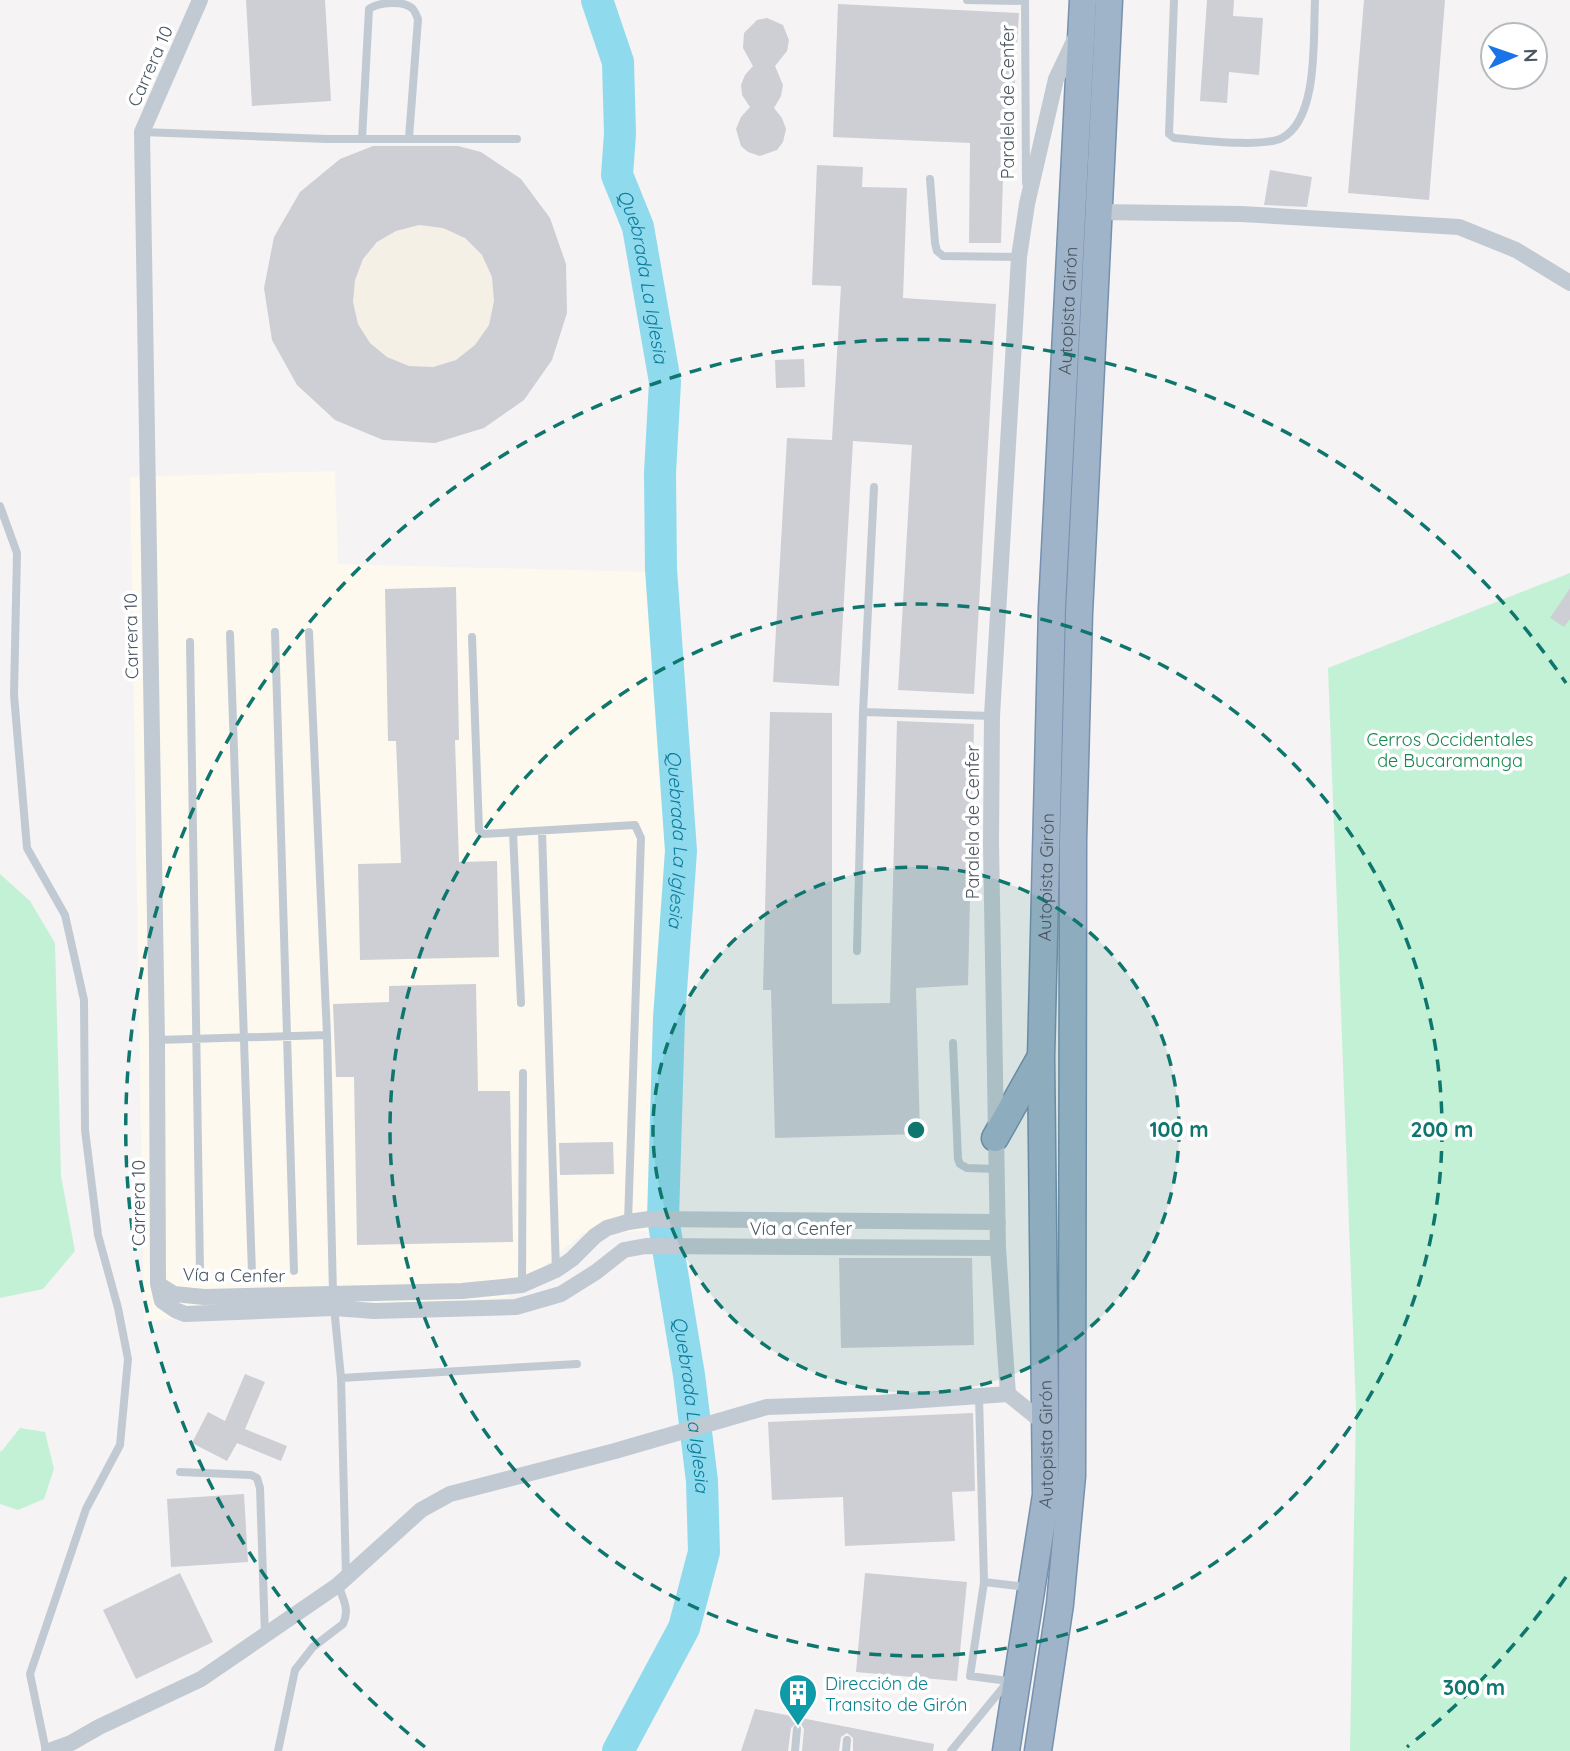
<svg xmlns="http://www.w3.org/2000/svg" width="1570" height="1751" font-family="Quicksand,sans-serif">
  <style>
    .commercial { fill: #fdf9ef }
    .green { fill: #c3f1d5 }
    .sand { fill: #f5f0e5 }
    .lines { fill: none; stroke-linecap: round; stroke-linejoin: round }
    .river { stroke: #90daee; stroke-width: 32 }
    .building { fill: #cdcfd5; fill-rule: evenodd }
    .trunk-casing { stroke: #7690ad; stroke-width: 29 }
    .service { stroke: #c1cad2; stroke-width: 8 }
    .minor { stroke: #c1cad2; stroke-width: 16 }
    .trunk { stroke: #9fb4c9; stroke-width: 26 }
    .ring { fill: none; stroke: #0f766e; stroke-width: 3.5; stroke-dasharray: 12 9 }
    .labels { text-anchor: middle; dominant-baseline: central; stroke-width: 7; stroke-linejoin: round; paint-order: stroke }
    .street-label { font-size: 18px; fill: #4a5661; stroke: #fff }
    .park-label { font-size: 18px; fill: #17864f; stroke: #fff }
    .culture-label { font-size: 18px; fill: #0d838f; stroke: #fff; text-anchor: start }
    .water-label { font-size: 19px; font-style: italic; fill: #0c7c9b; stroke: #fff }
    .centre { fill: #0f766e; stroke: #fff; stroke-width: 3.5 }
    .ring-label { font-size: 21px; text-anchor: middle; font-weight: bold; fill: #0f766e; stroke: #fff; stroke-width: 7; stroke-linejoin: round; paint-order: stroke }
  </style>
  <rect width="100%" height="100%" fill="#f5f3f3"/>
  <path class="commercial" d="M335,471L338,564L649,572L665,846L652,1231L583,1233L506,1298L144,1321L130,477Z"/>
  <path class="green" d="M1570,573V1751H1350L1356,1409L1328,668Z
    M0,874L30,901L55,943L61,1176L75,1251L43,1289L0,1298Z
    M20,1428L45,1432L54,1469L44,1499L18,1510L0,1504V1450L1,1452Z"/>
  <path class="sand" d="M353 296a71 71 0 1 1 142 0a71 71 0 1 1-142 0Z"/>
  <g class="lines">
    <path class="river" id="s1" d="M597,0L618,62L620,134L617,175L638,227L665,382L660,473L661,569L681,851L669,1018L663,1218L689,1375L702,1481L704,1552L684,1628L618,1751"/>
  </g>
  <path class="building" d="M246,0H325L331,101L252,106Z
    M1207,0H1234L1233,16L1263,18L1259,75L1229,72L1227,103L1200,101Z
    M1364,0H1445L1429,200L1348,193Z
    M838,4L1019,13L1011,145L1004,144L1001,243H969L970,143L833,137Z
    M767,18L783,25L789,40L787,51L775,66L783,85L781,96L774,108L782,118L786,129L783,142L777,150L760,156L748,152L741,146L736,129L741,117L750,107L742,95L741,85L745,75L753,66L743,48L744,33L757,20Z
    M373,146H458L481,152L521,179L550,218L566,264L567,313L552,360L524,400L484,428L435,443L383,440L335,420L297,385L272,340L264,288L274,237L300,192L340,159ZM419,225L443,228L465,238L482,255L492,277L494,301L489,325L475,345L456,360L433,367L409,366L387,357L370,343L358,324L353,302L355,280L363,259L377,242L396,231Z
    M817,165L863,167L862,187L907,188L903,298L996,304L974,694L898,690L912,445L853,441L839,686L773,682L787,438L832,440L841,286L812,285Z
    M1270,170L1312,177L1307,207L1264,205Z
    M804,359L805,387L776,388L775,360Z
    M456,587L459,740H455L459,862L497,861L499,957L360,960L358,864L401,863L396,741H388L385,589Z
    M1570,588V619L1564,627L1550,618Z
    M770,712L832,713V1004L890,1003L897,721L974,724L968,985L916,988L920,1134L775,1138L771,990H763Z
    M476,984L478,1091H510L513,1242L357,1245L354,1077H336L333,1004L389,1002V986Z
    M613,1142L614,1174L560,1175L559,1143Z
    M839,1258H972L974,1345L841,1348Z
    M245,1374L265,1382L245,1429L287,1446L281,1461L237,1443L227,1461L192,1443L208,1412L225,1421Z
    M973,1413L975,1491L952,1492L955,1541L845,1546L843,1497L772,1500L768,1422Z
    M244,1494L248,1562L171,1567L167,1499Z
    M180,1573L213,1642L136,1679L103,1610Z
    M865,1573L967,1582L957,1681L856,1672Z
    M755,1709L934,1744L933,1751H853V1738L847,1733L841,1737L839,1751H802L804,1729L801,1724L797,1722L791,1728L788,1751H741Z"/>
  <g class="lines">
    <defs>
      <g id="trunk">
        <path d="M995,1138L1040,1058"/>
        <path id="s2" d="M1006,1751L1046,1495L1041,1057L1052,608L1083,0"/>
        <path d="M1038,1751L1060,1604L1072,1476L1073,840L1079,613L1109,0"/>
      </g>
    </defs>
    <use href="#trunk" class="trunk-casing"/>
    <path class="service" d="M967,0L1025,1
      M1025,0L1026,183
      M1174,0L1169,134L1174,138C1199,140 1262,148 1282,138C1319,119 1313,36 1315,0
      M142,132L327,139H517
      M362,139L369,9C379,2 404,0 413,9C414,9 418,19 418,19L409,138
      M930,179L935,243L937,251L943,256L1019,257
      M874,487L863,712L992,716
      M0,506L17,553L14,695L27,848L65,915L84,1000L85,1130L98,1235L118,1308L128,1359L120,1445L86,1509L30,1674L46,1751
      M275,632L294,1271
      M309,632L327,1035L333,1294
      M230,634L252,1273
      M472,637L479,830L483,834L635,825L641,838L628,1222
      M190,642L200,1272
      M542,831L556,1270
      M513,833L521,1003
      M857,951L863,712
      M157,1040L327,1035
      M953,1043L958,1159L960,1164L967,1168L996,1169
      M522,1285L523,1073
      M334,1307L341,1378L346,1576
      M341,1378L577,1364
      M979,1396L984,1582L970,1676L1008,1681
      M180,1472L251,1475L257,1478L260,1488L265,1635
      M984,1582L1026,1587
      M278,1751L295,1670L313,1647L343,1624C350,1610 343,1598 338,1585
      M795,1751L797,1729
      M846,1751L847,1740
      M951,1751L1010,1679"/>
    <path class="minor" d="M200,0L142,132L157,1040L158,1284L162,1301L175,1310L185,1314L334,1308L374,1311L516,1307L561,1294L596,1272L624,1250L646,1246L998,1248
      M1099,212L1241,214L1459,227L1516,250L1570,283
      M158,1284L174,1294L204,1297L462,1291L522,1285L556,1270L572,1259L595,1236L607,1228L628,1222L649,1219L998,1222
      M1045,1424L1008,1394L998,1248L991,844L992,716L1019,257L1027,204L1056,79L1076,37
      M49,1751L71,1743L99,1727L201,1679L338,1585L421,1510L450,1494L615,1451L767,1407L880,1403L1008,1394"/>
    <use href="#trunk" class="trunk"/>
  </g>
  <circle cx="916" cy="1130" r="263" fill="#0f766e" fill-opacity=".12"/>
  <g class="ring">
    <circle cx="916" cy="1130" r="263"/>
    <circle cx="916" cy="1130" r="526"/>
    <path d="M1566 1577A789 789 0 0 1 1407 1747M425 1747A789 789 0 1 1 1566 683"/>
  </g>
  <defs>
    <symbol id="building-pin" viewBox="-11 -11 22 30"><path d="M0 17L-7.5 6A9.5 9.5 0 1 1 7.5 6Z" fill="#0f9aa8" stroke="#fff"/><path d="M-4-6H4V6H1V3H-1V6H-4ZM-2.5-4.3h1.7v1.8h-1.7ZM.8-4.3h1.7v1.8H.8ZM-2.5-1h1.7V.8h-1.7ZM.8-1h1.7V.8H.8Z" fill="#fff"/></symbol>
  </defs>
  <g fill-rule="evenodd">
    <use href="#building-pin" x="776" y="1671" width="44" height="60"/>
  </g>
  <g class="labels">
    <g class="street-label">
      <text transform="translate(150 66) rotate(-66)">Carrera 10</text>
      <text transform="translate(1007 102) rotate(-90)">Paralela de Cenfer</text>
      <text stroke="none"><textPath href="#s2" startOffset="1444">Autopista Girón</textPath></text>
      <text transform="translate(131 636) rotate(-91)">Carrera 10</text>
      <text transform="translate(972 822) rotate(-90)">Paralela de Cenfer</text>
      <text stroke="none"><textPath href="#s2" startOffset="877">Autopista Girón</textPath></text>
      <text transform="translate(138 1203) rotate(-90)">Carrera 10</text>
      <text x="801" y="1228">Vía a Cenfer</text>
      <text transform="translate(234 1275) rotate(1)">Vía a Cenfer</text>
      <text stroke="none"><textPath href="#s2" startOffset="310">Autopista Girón</textPath></text>
    </g>
    <g class="park-label">
      <text x="1450" y="739">Cerros Occidentales<tspan x="1450" dy="21">de Bucaramanga</tspan></text>
    </g>
    <g class="culture-label">
      <text x="825" y="1683">Dirección de<tspan x="825" dy="21">Transito de Girón</tspan></text>
    </g>
    <g class="water-label">
      <text stroke="none"><textPath href="#s1" startOffset="284">Quebrada La Iglesia</textPath></text>
      <text stroke="none"><textPath href="#s1" startOffset="850">Quebrada La Iglesia</textPath></text>
      <text stroke="none"><textPath href="#s1" startOffset="1418">Quebrada La Iglesia</textPath></text>
    </g>
  </g>
  <circle cx="916" cy="1130" r="10" class="centre"/>
  <g class="ring-label">
    <text x="1179" y="1137">100 m</text>
    <text x="1442" y="1137">200 m</text>
    <text x="1474" y="1695">300 m</text>
  </g>
  <g transform="translate(1514 56) rotate(88)"><circle r="33" fill="#ffffff" stroke="#b7bbc0" stroke-width="2"/>
  <path d="M0-5L12 26L0 18L-12 26Z" fill="#1a73e8"/>
  <text y="-10" font-size="19" font-weight="bold" text-anchor="middle" fill="#4a5661">N</text>
  </g>
</svg>
